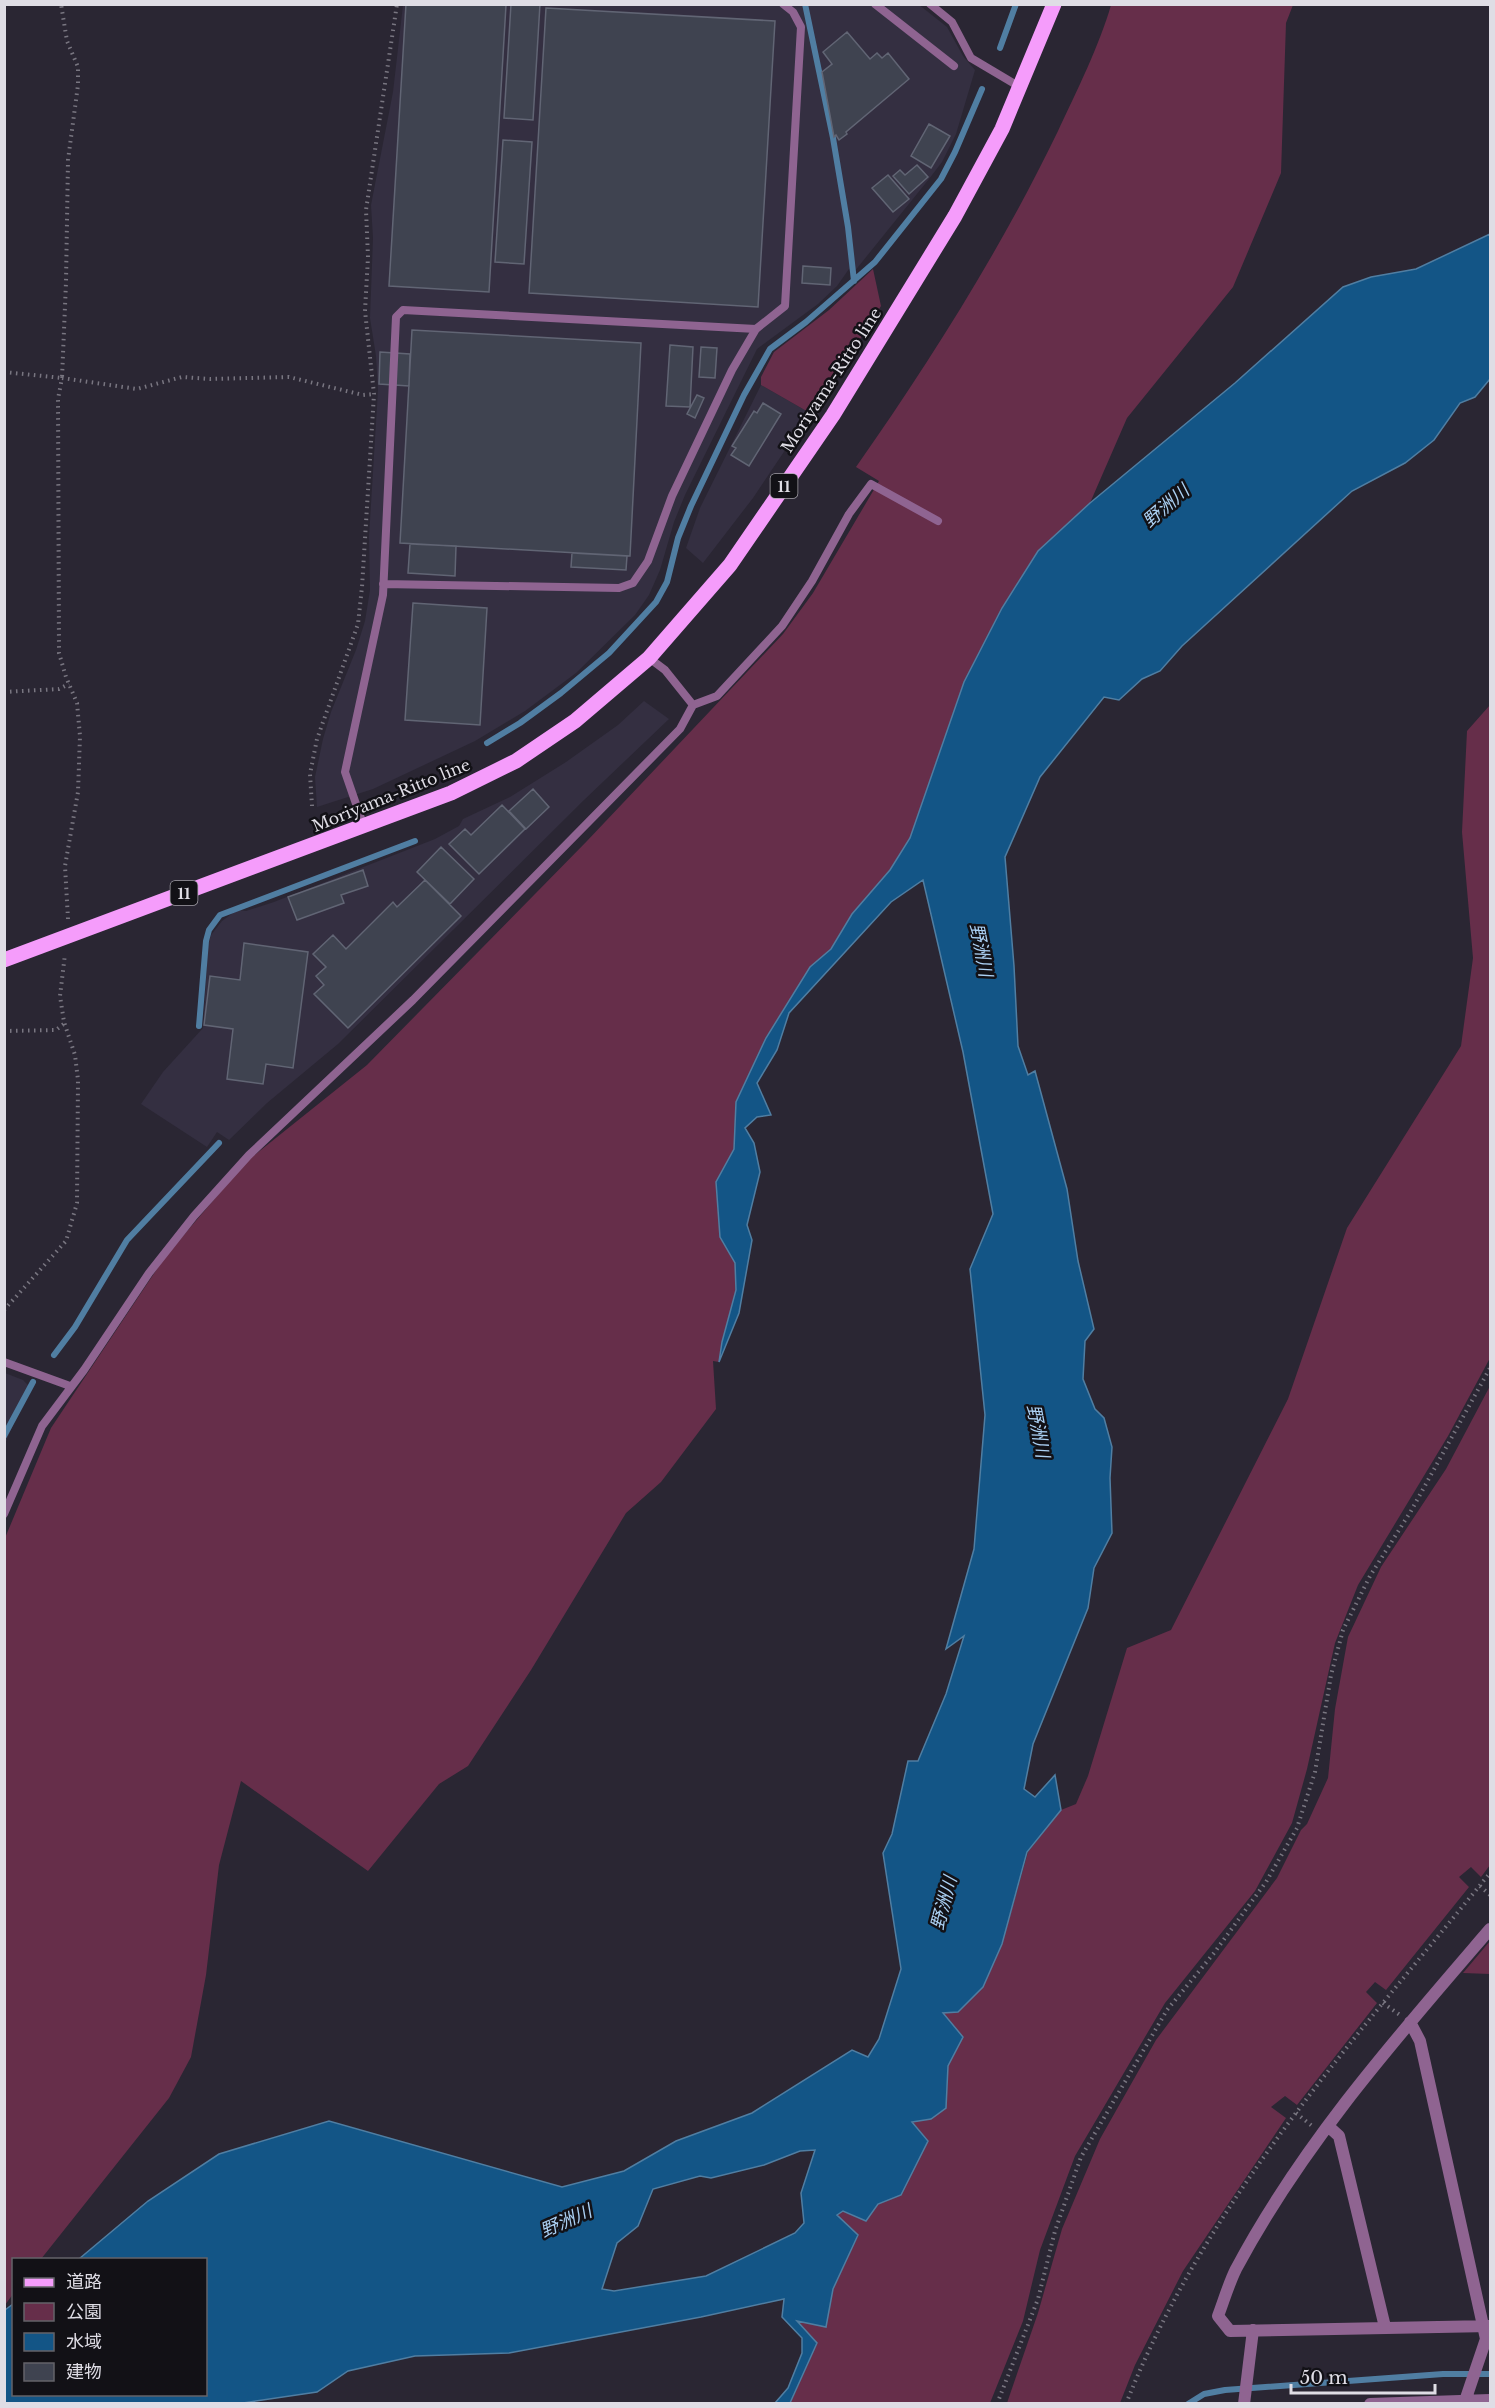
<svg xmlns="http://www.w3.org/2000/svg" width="1495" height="2408" font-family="'Libre Baskerville','Noto Sans JP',serif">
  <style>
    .built { fill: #342f41 }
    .green { fill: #662e4a }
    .water { fill: #135586; stroke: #507ea2; stroke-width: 1.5; fill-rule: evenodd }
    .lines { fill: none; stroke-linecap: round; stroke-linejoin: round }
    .stream { stroke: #507ea2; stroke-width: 6 }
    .building { fill: #3f4350; stroke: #616574; stroke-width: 1.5 }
    .path { stroke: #797681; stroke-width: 4; stroke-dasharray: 1.5 4.5; stroke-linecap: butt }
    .service { stroke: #8f6491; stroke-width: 8 }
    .minor { stroke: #8f6491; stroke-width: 12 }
    .primary { stroke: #f59cfb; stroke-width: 15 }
    .labels { text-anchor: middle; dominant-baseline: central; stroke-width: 5; stroke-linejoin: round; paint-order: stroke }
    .shield { fill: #121116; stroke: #a2a0a7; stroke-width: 1.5 }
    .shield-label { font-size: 15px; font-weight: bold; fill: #dfdde5 }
    .street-label { font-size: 16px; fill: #dfdde5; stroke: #121116 }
    .water-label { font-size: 18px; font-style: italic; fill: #abd0f3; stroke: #121116 }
  </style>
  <rect width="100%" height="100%" fill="#2a2633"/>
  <path class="built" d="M918,4L947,27L963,56L975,70L956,134L942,162L929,179L854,272L849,269L837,286L818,304L757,349L685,495L674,522L660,570L649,595L635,615L576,673L525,711L475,741L373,789L317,807L315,777L323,739L331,712L356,650L365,621L370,590L369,537L378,390L376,356L370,318L373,238L371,205L393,92L403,5Z
    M761,385L810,413L753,498L703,563L686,548L700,508Z
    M644,701L669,719L584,800L338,1044L267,1103L229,1140L217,1132L207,1147L141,1104L163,1072L203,1028L208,945L211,935L222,921L237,910L246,911L274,902L435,839L459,826L463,819L510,797L566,762L618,725Z
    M5,1373L23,1380L29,1386L5,1444Z"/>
  <path class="green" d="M1111,5H1293L1286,23L1281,173L1233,287L1127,418L1090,503L1038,551L1002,608L964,682L910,838L890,870L852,914L831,949L810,967L766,1038L736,1102L734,1149L716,1182L720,1237L735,1263L736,1290L722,1342L719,1362L713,1361L716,1409L661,1482L626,1513L531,1670L468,1766L439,1784L368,1871L241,1781L219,1865L206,1975L191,2057L169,2098L41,2259L14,2260L13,2294L5,2305V1538L51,1428L165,1257L247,1161L367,1065L587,841L783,634L813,593L879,481L856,467C931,360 1001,249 1058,131C1076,93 1100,44 1111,5Z
    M873,269L881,306L830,386L810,413L761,385V377L774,352L829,310Z
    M1490,705V1358L1448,1436L1358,1585L1335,1643L1307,1769L1292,1823L1255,1891L1165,2003L1075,2156L1040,2250L1023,2321L990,2403L790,2404L817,2343L796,2320L826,2326L833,2289L858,2236L837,2215L843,2211L878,2204L901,2195L928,2141L912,2121L931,2119L946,2108L948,2066L962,2037L943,2013L1002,1944L1028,1852L1061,1810L1076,1804L1088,1776L1127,1648L1171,1630L1288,1399L1347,1228L1461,1046L1473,958L1462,832L1467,731Z
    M1490,1386V1865L1481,1877L1471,1867L1459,1877L1469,1887L1386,1990L1375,1982L1366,1992L1377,2003L1297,2105L1285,2096L1271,2107L1286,2118L1183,2271L1135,2365L1120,2403H1007L1038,2313L1062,2229L1100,2139L1156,2040L1277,1878L1301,1830L1307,1824L1328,1778L1335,1709L1348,1637L1381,1567L1446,1469Z
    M1490,1941V1974L1463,1973Z"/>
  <path class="water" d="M1490,234V379L1475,397L1460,403L1434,440L1405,463L1352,491L1182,646L1160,671L1142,679L1119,700L1104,697L1040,777L1005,857L1014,966L1018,1046L1028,1075L1035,1071L1067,1189L1078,1261L1094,1329L1085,1341L1083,1379L1095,1409L1104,1418L1112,1447L1110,1478L1112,1533L1094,1568L1088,1608L1033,1744L1024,1789L1035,1797L1055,1775L1061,1810L1027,1852L1002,1944L983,1987L958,2012L943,2013L963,2037L948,2066L946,2108L931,2119L912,2122L928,2141L901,2195L878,2204L866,2221L843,2211L837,2215L858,2235L833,2289L826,2327L797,2321L817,2343L790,2403H775L788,2388L802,2353V2338L782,2317L784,2299L701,2317L509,2353L415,2356L348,2371L317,2392L243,2403H5V2310L13,2304L14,2394H206V2260L79,2259L148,2201L219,2154L329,2121L562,2187L624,2171L676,2141L752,2113L852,2050L868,2057L879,2039L901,1969L883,1853L892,1834L908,1761H918L946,1694L964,1636L946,1649L974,1549L985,1415L970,1269L993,1214L963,1052L923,880L891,902L789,1013L777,1050L757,1083L771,1115L757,1117L745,1128L754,1143L760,1172L747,1225L752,1240L739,1313L719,1362L722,1342L736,1290L735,1263L720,1237L716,1182L734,1149L736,1102L766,1038L810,967L831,949L852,914L890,870L910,838L964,682L1002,608L1038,551L1090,503L1235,383L1343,287L1371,277L1416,269ZM815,2150L801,2193L804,2223L795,2233L706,2276L614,2291L602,2289L617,2243L638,2226L653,2189L700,2176L711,2178L764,2165L800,2151Z"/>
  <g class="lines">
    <path class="stream" d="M805,4L833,138L848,227L854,281
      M1000,48L1016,4
      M487,743L520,723L561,693L609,653L656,602L667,582L678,538L691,506L744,395L770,349L806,322L875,262L941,179L955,152L982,89
      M199,1026L206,941L209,930L220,915L415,841
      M54,1355L75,1327L127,1240L219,1143
      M4,1436L33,1382
      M1188,2404L1204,2394L1225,2390L1443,2374H1490"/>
  </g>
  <path class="building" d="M406,4L506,5L489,292L389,286Z
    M511,4H540L533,120L504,118Z
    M546,8L775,21L758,307L529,293Z
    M847,32L870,59L877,53L882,58L888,53L909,79L846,132L847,134L839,140L836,135L834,137L822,72L832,64L823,52Z
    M929,124L950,136L931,168L911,156Z
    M503,140L532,142L524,264L495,262Z
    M917,165L928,177L909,194L893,176L900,170L905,175Z
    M888,175L909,199L893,212L872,188Z
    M803,266L831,268L830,285L802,283Z
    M412,330L641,343L630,556L400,543Z
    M670,345L693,347L690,407L666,406Z
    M701,347L717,348L715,378L699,377Z
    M380,352L410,354L409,386L379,384Z
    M697,395L704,398L695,418L687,414Z
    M763,403L781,414L749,466L731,455L736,448L732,446L754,411L757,413Z
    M410,544L456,546L455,576L408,573Z
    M572,553L627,556L626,570L571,567Z
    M413,603L487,608L480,725L405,720Z
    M533,789L549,807L526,829L509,811Z
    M502,805L525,829L479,874L449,844L465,829L471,835Z
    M441,847L474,879L450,904L417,872Z
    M363,870L368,886L341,895L344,903L297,920L288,897Z
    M425,880L461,916L348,1028L314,994L324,985L316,976L326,967L313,954L333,935L346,949L393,902L397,907Z
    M244,943L308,952L293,1068L266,1064L263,1084L227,1079L233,1029L204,1025L210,976L240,980Z"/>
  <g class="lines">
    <path class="path" d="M4,372L62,378L66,282L68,160L78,85V67L67,41L61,4
      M4,692L59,689L69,684
      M312,806L310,774L317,739L358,624L362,587L374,394L365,311L368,257L366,210L397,4
      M68,919L65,866L78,792L80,736L77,703L66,677L59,653L58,399L62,378L137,389L182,377L210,379L289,377L363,395L374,394
      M4,1031L56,1030L65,1023
      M4,1310L66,1241L77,1203L78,1080L75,1055L64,1022L60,996L65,954
      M1480,1886L1490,1895
      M1383,2003L1400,2015
      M1296,2113L1312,2126
      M997,2404L1038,2299L1055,2231L1081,2157L1167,2010L1214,1953L1266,1882L1297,1828L1315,1772L1331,1675L1343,1630L1370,1576L1411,1511L1490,1368
      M1126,2404C1205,2202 1355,2039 1490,1873"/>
    <path class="service" d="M875,4L954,66
      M930,4L952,22L971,58L1020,87
      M383,584L619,588L633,583L648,561L672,496L732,370L756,329
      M693,705L717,696L782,626L812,581L849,514L871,484L938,521
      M364,827L345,772L383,595L396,317L403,310L756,329L785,306L801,27L793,12L783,4
      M4,1362L70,1386
      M4,1514L42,1426L84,1370L149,1273L194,1216L249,1155L413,1000L680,729L693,705L665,670L649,658"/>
    <path class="minor" d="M1490,1929C1398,2036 1303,2143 1236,2269C1229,2283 1224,2300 1218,2316L1230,2331L1490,2326
      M1410,2022L1420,2041L1486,2339L1464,2404
      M1328,2126L1339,2136L1385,2327
      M1244,2404L1253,2330
      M1370,2404L1490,2400"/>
    <path class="primary" d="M4,960L451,793L516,761L575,721L649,658L730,565L833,415L955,216L1002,129L1054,4"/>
  </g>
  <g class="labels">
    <g class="shield">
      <rect x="770.5" y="474" width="27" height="24" rx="4.5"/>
      <rect x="170.5" y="881" width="27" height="24" rx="4.5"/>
    </g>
    <g class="shield-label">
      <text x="784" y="486">11</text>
      <text x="184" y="893">11</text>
    </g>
    <g class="street-label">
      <text transform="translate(831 380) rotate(-57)">Moriyama-Ritto line</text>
      <text transform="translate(391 795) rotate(-22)">Moriyama-Ritto line</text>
    </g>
    <g class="water-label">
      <text transform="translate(1166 506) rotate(-41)">野洲川</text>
      <text transform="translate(981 950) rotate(79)">野洲川</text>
      <text transform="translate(1038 1431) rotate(79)">野洲川</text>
      <text transform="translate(944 1903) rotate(-75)">野洲川</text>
      <text transform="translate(566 2221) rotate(-24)">野洲川</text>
    </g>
  </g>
  <rect width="1495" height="2408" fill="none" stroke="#dfdde5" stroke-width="12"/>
  <rect x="12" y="2258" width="195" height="138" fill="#121116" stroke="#646369" stroke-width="1.5"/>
  <rect x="24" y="2278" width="30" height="9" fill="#f59cfb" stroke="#646369" stroke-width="1.5"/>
  <text x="66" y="2288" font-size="18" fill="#dfdde5">道路</text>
  <rect x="24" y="2303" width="30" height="18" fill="#662e4a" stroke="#646369" stroke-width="1.5"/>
  <text x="66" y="2318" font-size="18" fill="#dfdde5">公園</text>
  <rect x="24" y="2333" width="30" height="18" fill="#135586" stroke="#646369" stroke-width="1.5"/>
  <text x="66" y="2348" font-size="18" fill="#dfdde5">水域</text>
  <rect x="24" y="2363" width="30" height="18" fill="#3f4350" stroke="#646369" stroke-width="1.5"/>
  <text x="66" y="2378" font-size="18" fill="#dfdde5">建物</text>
  <path d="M1291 2384v9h144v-9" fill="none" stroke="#dfdde5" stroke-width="3"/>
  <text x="1300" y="2384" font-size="18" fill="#dfdde5" stroke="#121116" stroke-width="4.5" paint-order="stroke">50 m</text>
</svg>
